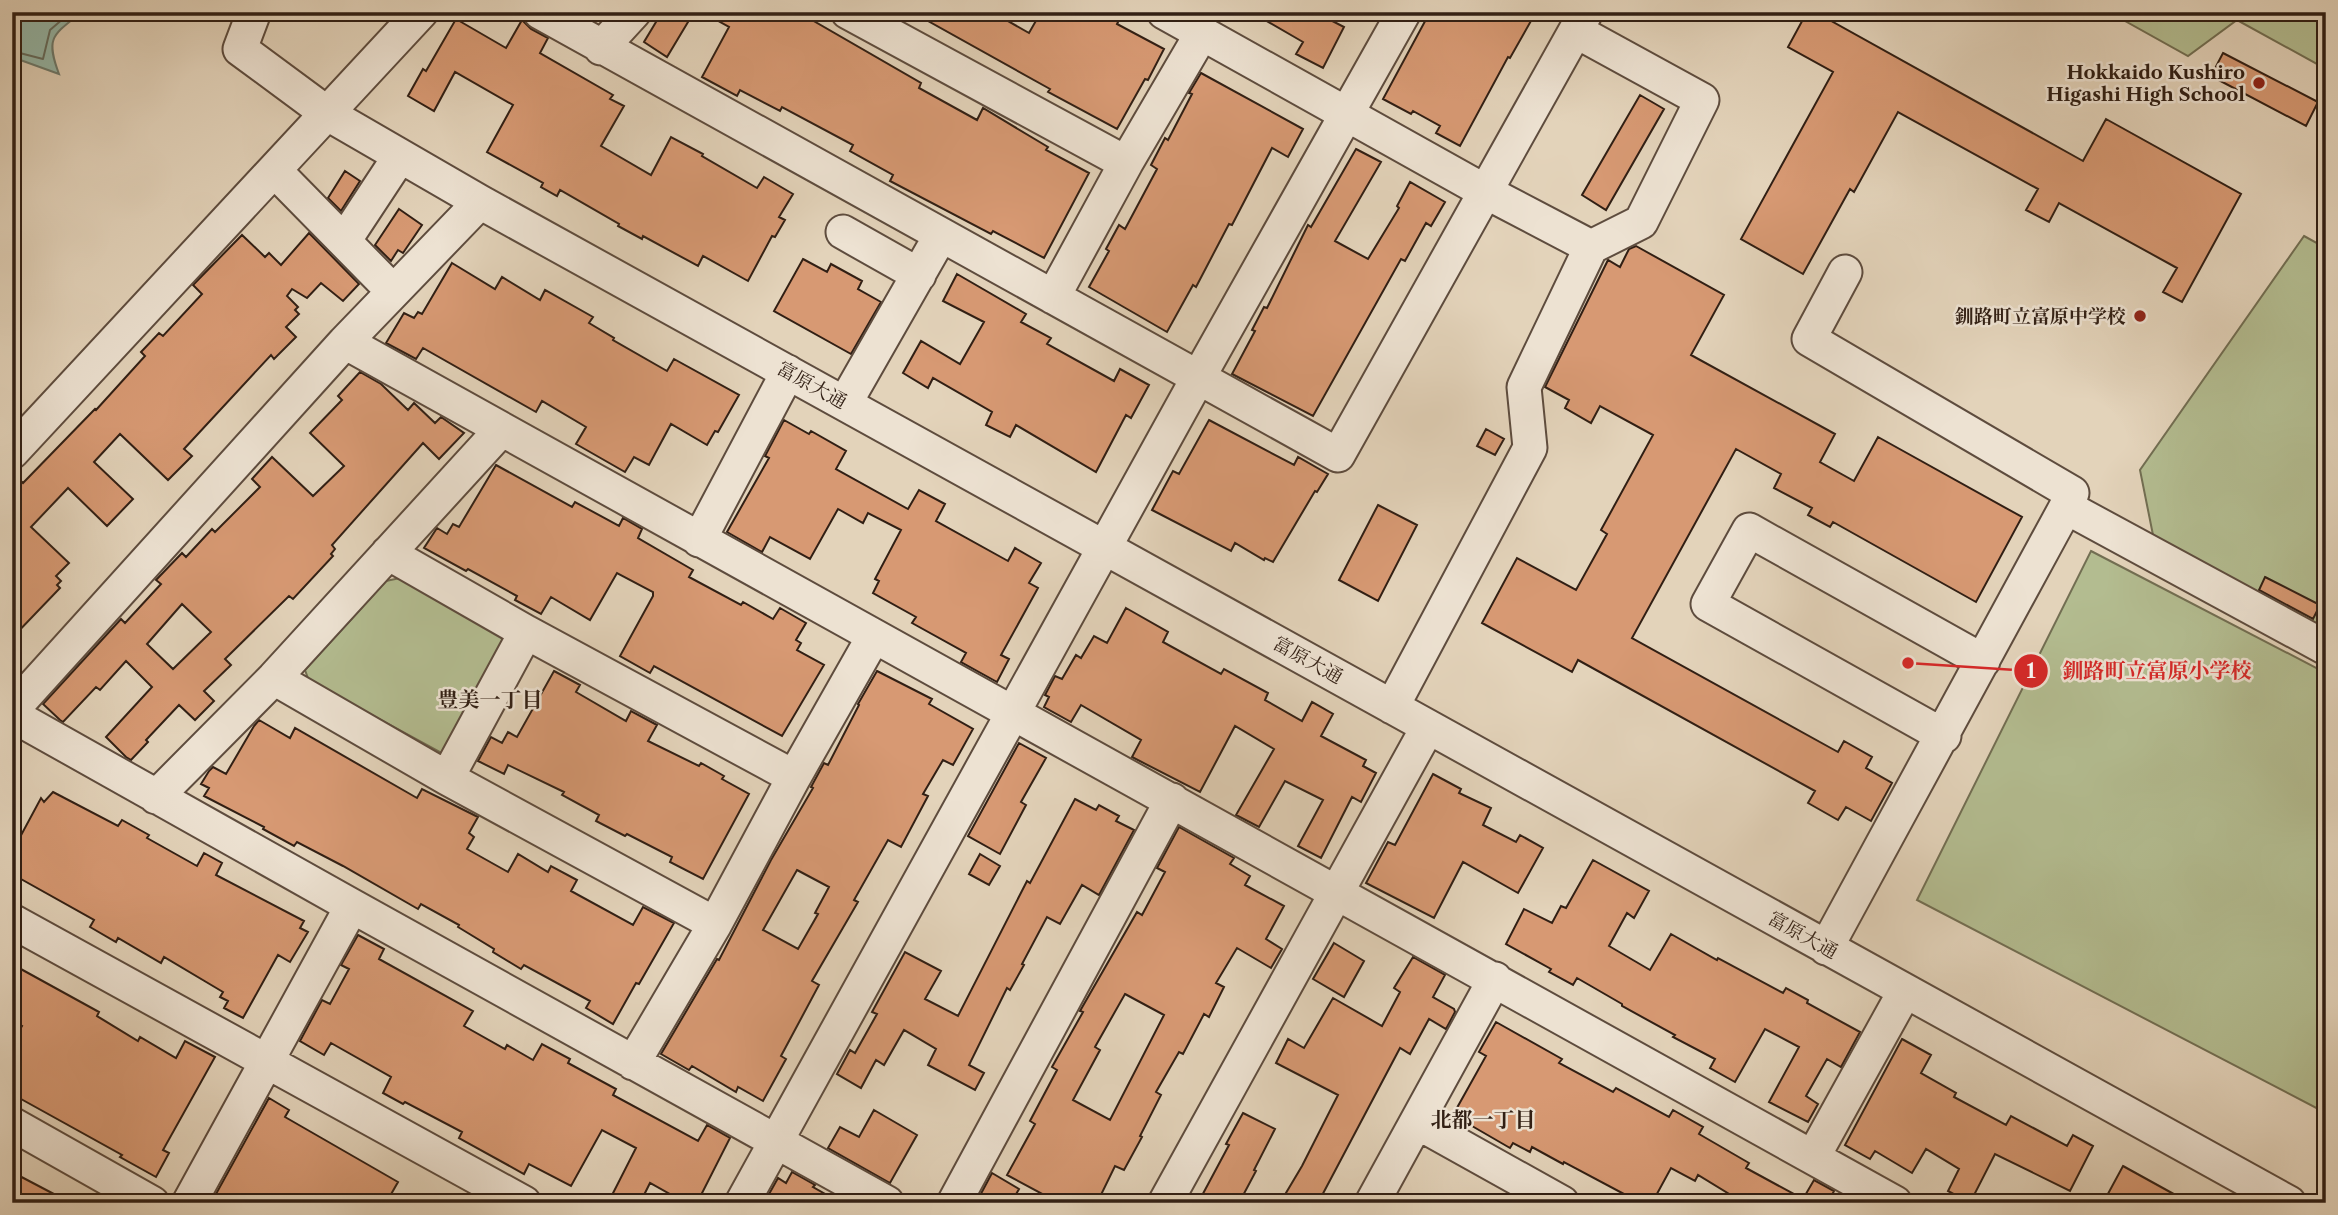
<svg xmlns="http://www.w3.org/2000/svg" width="2338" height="1215" font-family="'Libre Caslon Text','Noto Serif JP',serif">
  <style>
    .green { fill: #b3bc90; stroke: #726e52; stroke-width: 2 }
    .water { fill: #96b9aa; stroke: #6e7b6e; stroke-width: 2 }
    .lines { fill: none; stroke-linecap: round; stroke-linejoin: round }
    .shore { stroke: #646c5f; stroke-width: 2 }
    .building { fill: #d79973; stroke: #311f14; stroke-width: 2; fill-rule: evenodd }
    .minor-casing { stroke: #5e4c3e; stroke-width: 37 }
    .minor { stroke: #ede2d2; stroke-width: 33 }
    .poi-dot { fill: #8f2418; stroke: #ede2d2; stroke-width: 2.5 }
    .labels { text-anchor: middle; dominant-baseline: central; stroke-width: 5; stroke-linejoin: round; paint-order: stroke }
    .poi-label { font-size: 19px; font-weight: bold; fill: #311f14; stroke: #ede2d2; text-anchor: end }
    .street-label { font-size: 19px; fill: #311f14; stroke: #ede2d2 }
    .neighbourhood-label { font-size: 21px; font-weight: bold; fill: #311f14; stroke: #ede2d2 }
    .leader { fill: none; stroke: #d62828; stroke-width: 2.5 }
    .callout-dot { fill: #d62828; stroke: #ede2d2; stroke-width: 2.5 }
    .mark-label { font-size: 21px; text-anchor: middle; font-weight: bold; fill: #fff }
    .callout-label { font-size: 21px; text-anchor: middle; font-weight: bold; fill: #d62828; stroke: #ede2d2; stroke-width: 5; stroke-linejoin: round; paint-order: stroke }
  </style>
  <rect width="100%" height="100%" fill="#e3d3ba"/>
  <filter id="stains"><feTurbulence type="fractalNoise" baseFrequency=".00286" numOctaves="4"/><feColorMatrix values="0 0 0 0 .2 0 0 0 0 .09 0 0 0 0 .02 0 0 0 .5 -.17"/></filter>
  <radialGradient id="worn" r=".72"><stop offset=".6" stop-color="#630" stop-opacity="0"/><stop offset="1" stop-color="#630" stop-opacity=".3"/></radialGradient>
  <path class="green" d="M2109,12H2326V69L2237,20L2188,56Z
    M2304,236L2326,248V634L2155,545L2140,470Z
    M2091,551L2326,673V1113L1917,900Z
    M400,578L512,638L447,756L309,681L305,670L386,581Z"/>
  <path class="water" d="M12,12H82C53,35 45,37 59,74L12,57Z"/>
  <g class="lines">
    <path class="shore" d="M12,51L43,59L50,30L71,12"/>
  </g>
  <path class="building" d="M662,12H694L667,57L644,42Z
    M702,12H798L921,83L919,88L977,120L983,108L1048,147L1046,150L1089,173L1044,258L993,231L991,234L890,181L893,175L850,151L853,145L782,107L780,111L740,90L737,96L702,77L729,27Z
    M912,12H992L1029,33L1041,12H1105L1119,20L1117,24L1164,49L1148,80L1145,79L1117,129L1048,92L1050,89Z
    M1251,12H1315L1344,27L1323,68L1296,54L1303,42Z
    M1430,12H1536L1510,58L1508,57L1460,146L1436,133L1440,126L1413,111L1411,114L1383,99Z
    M1807,12H1815L2083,161L2106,119L2241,194L2182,302L2163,292L2177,268L2059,203L2049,222L2026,210L2038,189L1898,112L1854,192L1850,189L1803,274L1741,239L1833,72L1788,47Z
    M456,19L506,48L522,20L531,29L548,38L540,53L613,95L610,99L624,106L601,146L651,175L671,137L703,154L702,156L757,188L764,177L793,194L779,217L785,220L775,237L772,236L748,281L703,256L698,266L643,236L642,239L618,226L619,224L560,190L557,196L541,187L543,183L487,152L513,105L455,72L434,111L408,96L423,69L426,71Z
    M2223,53L2318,102L2306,126L2211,76Z
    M1201,73L1303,129L1288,157L1272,148L1232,225L1229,224L1196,287L1193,285L1167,332L1089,287L1109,251L1106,249L1119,225L1125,229L1157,169L1151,165L1165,138L1168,140L1192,94L1189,93Z
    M1640,95L1664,109L1606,210L1582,195Z
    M1356,149L1381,162L1335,241L1368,259L1399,208L1397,206L1410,182L1445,202L1431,226L1426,223L1405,261L1401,259L1313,416L1232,374L1255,331L1252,330L1264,307L1267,308L1308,225L1311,227Z
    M345,171L360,181L341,211L328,198Z
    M399,209L422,225L403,253L398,250L391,261L375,245Z
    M309,233L359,284L343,301L321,283L307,298L292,289L287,296L298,307L295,310L299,314L286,327L296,337L274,359L271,355L184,449L192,456L168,480L120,434L94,462L133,499L107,526L68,488L31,527L69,563L56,576L61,581L57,585L60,588L12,638V473L23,483L95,409L96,410L145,356L141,352L159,333L163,336L202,294L193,285L242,235L265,257L269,253L281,265Z
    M1636,246L1724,295L1691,355L1835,434L1820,462L1854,481L1878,437L2022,517L1976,602L1833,522L1830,527L1808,515L1812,508L1774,488L1781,474L1736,449L1632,638L1838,752L1844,741L1872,757L1866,768L1892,783L1871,821L1846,807L1838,820L1808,803L1815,791L1578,660L1572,672L1482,623L1517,558L1576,590L1607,534L1601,530L1653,435L1600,406L1591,423L1565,408L1569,400L1545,387L1608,260L1620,267L1629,249Z
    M803,259L827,272L831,264L862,281L858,289L881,302L851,354L774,311Z
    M452,263L495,289L502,277L540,300L545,290L593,317L589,323L614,338L613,340L667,371L674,359L739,395L718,432L715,431L707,445L671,424L649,465L634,457L625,472L576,444L586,427L542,401L536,412L423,348L416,359L386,343L404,313L414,318L418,312L422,314Z
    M957,274L1026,314L1021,322L1051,338L1047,344L1114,381L1120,369L1149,385L1131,418L1126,415L1096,472L1016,425L1010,437L986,425L992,412L933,378L928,388L903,373L921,341L960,364L984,322L943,301Z
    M360,372L381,384L408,410L414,403L435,423L441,417L464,433L439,459L423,443L332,545L335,549L331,554L333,556L293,599L289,596L225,659L231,665L204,691L214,701L195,720L179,705L146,740L148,742L131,760L126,757L106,737L152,687L126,661L100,690L96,687L63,722L60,720L43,704L121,619L125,623L161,584L156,580L182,553L186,557L212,529L215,532L260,487L252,479L272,457L313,496L344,466L310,433L342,400L338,396ZM182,604L211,632L173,669L147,644Z
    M784,420L809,434L811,431L846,451L836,469L908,509L919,490L945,504L936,521L1008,561L1015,548L1041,563L1029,583L1038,588L1001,655L1009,659L997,682L961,662L966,653L912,623L916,617L873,593L879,581L875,579L901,530L868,513L863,523L838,509L810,559L770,537L762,552L727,532L769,458L765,456Z
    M1209,420L1294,465L1298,457L1328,474L1317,492L1315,491L1273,562L1265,558L1264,560L1235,543L1231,551L1152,510L1173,471L1179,474Z
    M1486,429L1504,439L1495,455L1477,446Z
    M496,465L572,507L575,502L619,526L623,518L642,529L638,538L693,570L689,577L741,605L743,602L773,619L780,608L806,623L796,640L801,643L797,650L824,665L782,736L654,666L650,673L620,656L653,596V592L617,573L590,620L551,597L541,614L515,600L517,596L468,569L466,571L424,548L437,528L447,534L453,524L459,527Z
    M1378,505L1417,525L1378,601L1339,580Z
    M2265,577L2320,605L2313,619L2259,590Z
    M1126,608L1168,632L1163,642L1221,674L1224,669L1268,693L1265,700L1302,721L1312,702L1333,714L1321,736L1366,760L1363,766L1376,773L1361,802L1352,797L1321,858L1298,846L1323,800L1285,781L1259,827L1236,815L1274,749L1235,726L1200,792L1132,757L1141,740L1081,705L1071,722L1044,707L1049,697L1045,695L1055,676L1062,679L1076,655L1081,658L1094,636L1107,643Z
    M554,671L580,685L576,692L626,721L631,711L657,725L648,741L699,766L701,763L724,776L722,779L749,794L703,879L670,862L672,857L627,834L625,836L596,821L599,815L562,795L564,792L508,765L504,774L478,761L491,737L502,743L508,732L517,737Z
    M877,671L932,699L929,704L973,729L953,765L943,760L923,794L928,796L901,847L888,840L854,900L858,902L812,981L819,985L781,1056L786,1059L763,1101L738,1087L736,1092L692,1066L689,1070L661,1054L717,959L719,960L771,860L813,788L811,787L824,763L828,765L859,705L858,704ZM797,870L829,887L815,913L818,914L798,949L763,930Z
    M259,720L290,738L295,728L417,798L422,789L478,817L469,833L474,837L467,849L508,872L518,854L548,872L551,866L577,880L571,891L633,925L643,907L674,923L639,984L636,983L613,1024L586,1008L590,1001L524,965L521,969L493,952L494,949L458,927L459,925L421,904L418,909L343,866L297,842L294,846L263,829L264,827L204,796L209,788L201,784L209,771L213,767L226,774L254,726Z
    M1019,743L1046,758L1021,802L1026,805L1000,854L968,836Z
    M1433,774L1461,789L1459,793L1491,808L1483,825L1516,842L1520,835L1543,848L1518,893L1463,862L1434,918L1366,883L1388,842L1395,845Z
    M53,792L118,826L122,820L149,835L147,838L197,866L204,853L222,863L216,875L304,921L300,928L308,932L290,962L278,955L243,1018L224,1008L228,1001L220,997L223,992L164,957L161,963L118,938L116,942L90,927L94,920L12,874V852L41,798L44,802Z
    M1075,799L1096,810L1099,805L1119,816L1116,821L1134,830L1099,895L1082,885L1060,924L1047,917L1022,964L1024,965L1010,990L1007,988L969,1065L984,1073L975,1090L928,1065L936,1049L904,1030L884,1065L876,1060L861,1088L837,1074L850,1050L855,1053L877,1014L872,1012L905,952L941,971L925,999L958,1016L1027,881L1030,883Z
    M1179,827L1234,858L1230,864L1250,876L1245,885L1284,906L1266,939L1282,949L1271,968L1237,948L1216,983L1224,987L1209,1017L1204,1014L1183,1054L1179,1052L1156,1092L1161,1095L1140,1136L1142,1137L1124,1170L1115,1166L1097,1203H1059L1007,1175L1035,1124L1030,1121L1057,1070L1052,1067L1083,1012L1080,1011L1137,912L1142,915L1165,872L1157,868ZM1125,994L1164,1015L1110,1120L1073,1100L1100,1050L1095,1047Z
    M980,854L1000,866L989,885L969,874Z
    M1593,860L1649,891L1634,918L1627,913L1609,946L1650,970L1671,934L1717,960L1718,958L1783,993L1786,988L1808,1000L1807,1003L1860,1032L1841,1067L1827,1059L1806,1096L1818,1104L1808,1122L1769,1102L1799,1047L1765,1029L1735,1082L1710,1068L1715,1059L1673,1037L1675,1035L1622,1006V1004L1577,978L1573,985L1549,972L1551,969L1506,944L1524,909L1552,923L1561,906L1566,908Z
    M358,935L384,949L379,959L473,1011L464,1026L505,1049L507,1045L533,1060L542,1044L570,1059L568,1063L616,1089L613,1095L698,1141L707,1125L730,1138L697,1203H686L650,1183L640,1203H608L636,1148L602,1130L571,1186L529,1164L524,1174L459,1138L462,1132L405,1102L403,1104L383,1093L391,1077L331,1043L324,1055L300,1041L322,1000L330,1004L349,969L341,965Z
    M1334,943L1364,961L1344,997L1313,979Z
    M1413,957L1445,975L1433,997L1454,1009L1455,1012L1446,1029L1429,1019L1410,1054L1400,1048L1318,1203H1280L1302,1166L1338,1095L1276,1063L1288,1039L1304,1048L1333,998L1382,1026L1400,992L1394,988Z
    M19,968L99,1012L97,1016L138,1041L140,1037L176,1058L185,1041L215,1057L163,1150L169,1153L156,1177L120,1157L122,1155L12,1094V1044L22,1026L12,1021V981Z
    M1496,1022L1562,1059L1559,1063L1613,1092L1616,1088L1669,1117L1673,1110L1703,1127L1699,1134L1749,1163L1746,1168L1803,1199L1814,1180L1834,1191L1828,1203H1744L1698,1175L1695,1181L1671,1168L1652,1203H1635L1623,1196L1624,1194L1564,1162L1563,1164L1532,1147L1530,1152L1513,1143L1510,1148L1453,1115L1486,1056L1479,1052Z
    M1902,1039L1931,1055L1921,1073L1956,1093L1954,1097L2006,1125L2011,1116L2067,1146L2073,1135L2093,1146L2070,1191L1995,1154L1970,1203L1948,1191L1959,1169L1926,1149L1912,1173L1875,1151L1870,1159L1845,1145Z
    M269,1098L289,1110L285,1117L398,1182L386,1203H211Z
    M874,1110L917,1135L890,1183L828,1148L840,1127L859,1137Z
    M1243,1113L1275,1129L1254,1170L1256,1171L1239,1203H1198L1229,1145L1226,1144Z
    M2123,1166L2190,1203H2103Z
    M12,1172L71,1203H12Z
    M792,1172L815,1185L813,1187L841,1203H764L778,1178L786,1183Z
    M992,1173L1019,1189L1011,1203H976Z"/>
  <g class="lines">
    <defs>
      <path id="minor" d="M254,12L240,49L328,114L480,202L2289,1203
        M540,12L1338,455L1586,12
        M848,12L1126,163
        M1164,12L1486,192L1591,247L1524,387L1530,448L1392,707
        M1576,31L1702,100L1641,222L1591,247
        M601,48L634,12
        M275,171L384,282
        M843,232L919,275
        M344,241L400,156
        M1053,297L1126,163L1202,33
        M345,342L1895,1203
        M845,403L941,235
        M12,452L421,12
        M2066,507L2326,648
        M699,540L788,372
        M388,553L526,632L794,777
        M274,678L447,778L715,924
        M12,710L345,342L480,202
        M12,715L352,906L887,1203
        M1944,736L1708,604L1749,530L1983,661
        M447,778L526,632
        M156,797L274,678L501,430
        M12,921L524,1203
        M1826,948L2066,507L2072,493L1809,339L1845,272
        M633,1063L715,924L794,777L874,636
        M1417,1122L1562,1203
        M12,1124L152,1203
        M1813,1157L1905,991
        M189,1203L352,906
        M742,1203L1198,378L1404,12
        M954,1203L1172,800
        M1165,1203L1428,727
        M1372,1203L1495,979"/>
    </defs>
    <use href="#minor" class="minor-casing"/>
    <use href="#minor" class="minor"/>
  </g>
  <g class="poi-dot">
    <circle cx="2259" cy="83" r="7"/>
    <circle cx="2140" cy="316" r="7"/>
  </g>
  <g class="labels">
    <g class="poi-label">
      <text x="2245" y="72">Hokkaido Kushiro<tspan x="2245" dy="22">Higashi High School</tspan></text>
      <text x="2126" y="316">釧路町立富原中学校</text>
    </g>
    <g class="street-label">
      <text transform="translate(812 385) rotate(29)">富原大通</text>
      <text transform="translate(1308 660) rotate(29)">富原大通</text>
      <text transform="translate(1803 935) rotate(29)">富原大通</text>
    </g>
    <g class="neighbourhood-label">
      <text x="490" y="699">豊美一丁目</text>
      <text x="1483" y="1119">北都一丁目</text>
    </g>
  </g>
  <path class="leader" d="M1908 663L2031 671"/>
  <g class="callout-dot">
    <circle cx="1908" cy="663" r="7"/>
    <circle cx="2031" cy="671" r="18"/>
  </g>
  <g class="mark-label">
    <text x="2031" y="678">1</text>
  </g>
  <g class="callout-label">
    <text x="2157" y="678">釧路町立富原小学校</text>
  </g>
  <rect width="2338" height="1215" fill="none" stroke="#e3d3ba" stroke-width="42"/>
  <rect x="14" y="14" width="2310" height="1187" fill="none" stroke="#311f14" stroke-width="3.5"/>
  <rect x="21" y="21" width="2296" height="1173" fill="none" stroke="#311f14" stroke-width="2"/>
  <rect width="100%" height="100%" filter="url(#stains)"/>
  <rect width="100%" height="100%" fill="url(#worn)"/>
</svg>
